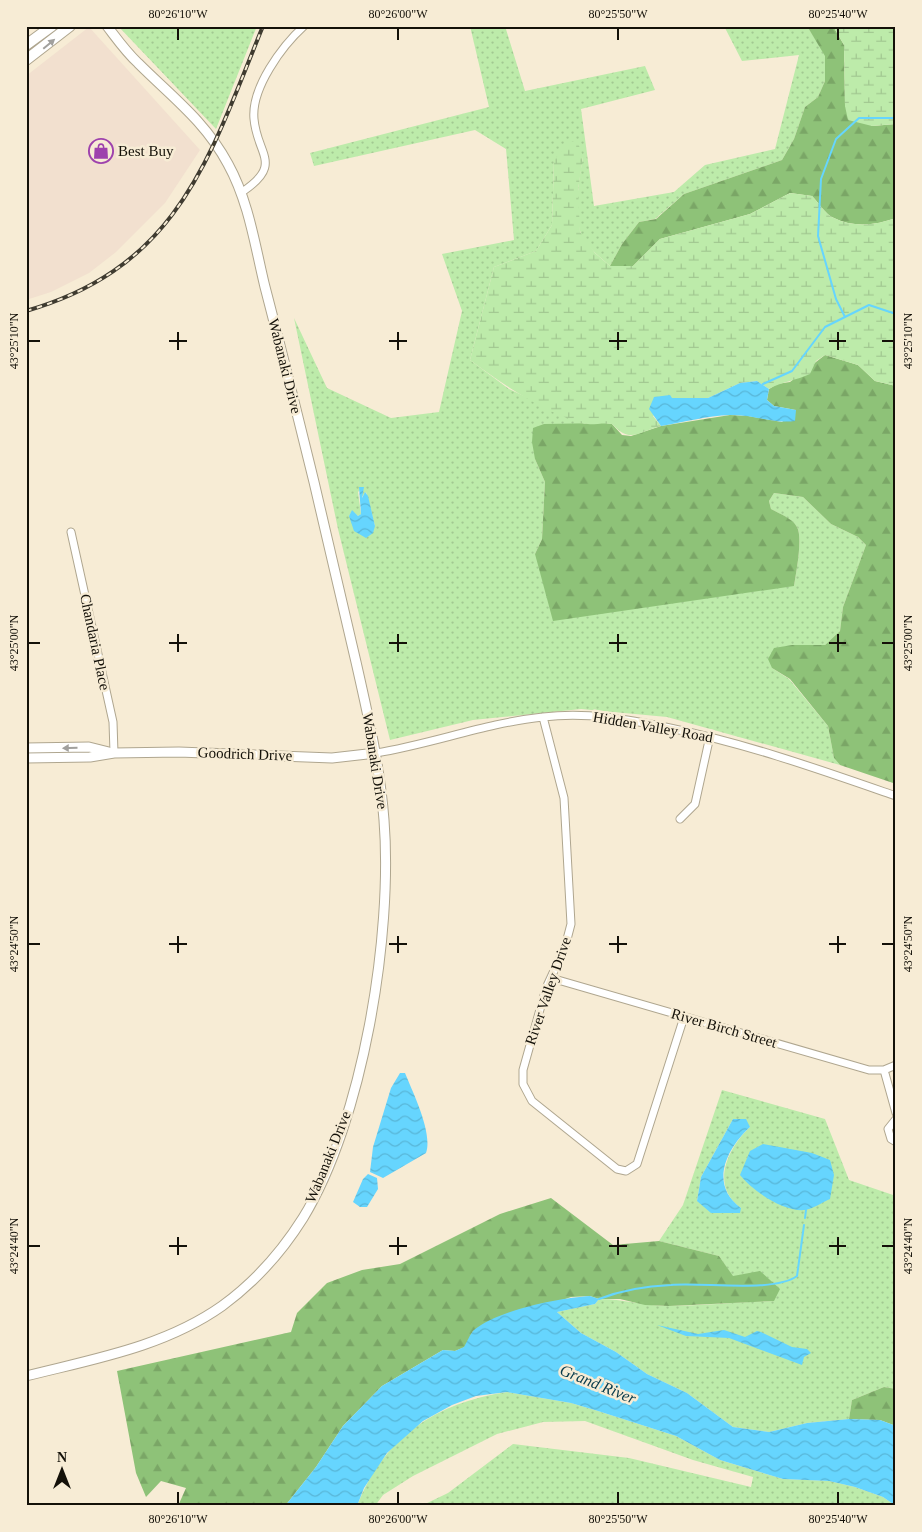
<svg xmlns="http://www.w3.org/2000/svg" width="922" height="1532" font-family="'Times New Roman',serif">
  <style>
    .commercial { fill: #f2e0cf }
    .grass { fill: url(#grass-dots); fill-rule: evenodd }
    .forest { fill: url(#forest-firs) }
    .wetland { fill: url(#wetland-marsh) }
    .water { fill: url(#water-waves) }
    .lines { fill: none; stroke-linecap: round; stroke-linejoin: round }
    .stream { stroke: #66d5fe; stroke-width: 2 }
    .minor-casing { stroke: #afa68f; stroke-width: 9 }
    .tertiary-casing { stroke: #afa68f; stroke-width: 11 }
    .secondary-casing { stroke: #afa68f; stroke-width: 12 }
    .minor { stroke: #fff; stroke-width: 7 }
    .tertiary { stroke: #fff; stroke-width: 9 }
    .secondary { stroke: #fff; stroke-width: 10 }
    .rail-casing { stroke: #3f3b30; stroke-width: 4 }
    .rail { stroke: #f7ecd5; stroke-width: 2; stroke-dasharray: 5.5; stroke-linecap: butt }
    .oneway { fill: #a1a09d }
    .ticks { fill: none; stroke: #141109; stroke-width: 2 }
    .labels { text-anchor: middle; dominant-baseline: central; stroke-width: 5; stroke-linejoin: round; paint-order: stroke }
    .poi-label { font-size: 15px; fill: #141109; stroke: #f7ecd5; text-anchor: start }
    .street-label { font-size: 15px; fill: #141109; stroke: #f7ecd5 }
    .water-label { font-size: 16px; font-style: italic; fill: #063a4b; stroke: #f7ecd5 }
    .neatline { fill: none; stroke: #141109; stroke-width: 2 }
    .ticks-label { font-size: 12px; text-anchor: middle; fill: #141109 }
  </style>
  <defs>
    <pattern id="grass-dots" width="8" height="8" patternUnits="userSpaceOnUse" patternTransform="scale(1.25)"><rect width="8" height="8" fill="#bdebaa"/><path d="M2 2h.1M6 6h.1" fill="none" stroke="#a2c891" stroke-width="1.8" stroke-linecap="round"/></pattern>
    <pattern id="forest-firs" width="22" height="20" patternUnits="userSpaceOnUse" patternTransform="scale(1.25)"><rect width="22" height="20" fill="#8ec278"/><path d="M5 1l3.5 6h-7zM16 11l3.5 6h-7z" fill="#7aa666"/></pattern>
    <pattern id="wetland-marsh" width="20" height="14" patternUnits="userSpaceOnUse" patternTransform="scale(1.25)"><rect width="20" height="14" fill="#bdebaa"/><path d="M1 5h8M5 5V1M11 12h8M15 12V8" fill="none" stroke="#a2c891"/></pattern>
    <pattern id="water-waves" width="16" height="10" patternUnits="userSpaceOnUse" patternTransform="scale(1.25)"><rect width="16" height="10" fill="#66d5fe"/><path d="M0 5q4-4 8 0t8 0" fill="none" stroke="#58b6d8"/></pattern>
  </defs>
  <rect width="100%" height="100%" fill="#f7ecd5"/>
  <path class="commercial" d="M89,27L200,150L165,203L116,252L89,273L51,292L26,300V76Z"/>
  <path class="grass" d="M118,26H257L216,129Z
    M470,26H505L525,91L645,66L655,90L581,109L594,206L674,192L705,165L775,149L799,55L742,61L724,26H807L826,56L825,81L818,97L805,107L794,139L782,160L684,194L655,219L639,222L622,244L610,266C600,257 584,245 580,231C574,208 579,180 583,157L554,160L552,225L536,251L494,267L470,360L509,389L584,424H544L535,459L545,482L542,539L535,554L794,586C796,573 803,538 797,527C791,518 780,514 771,509L769,501L774,493L803,497L831,524L858,537L866,545L843,607L840,631L825,645H792L772,668L789,679L828,726L834,758L840,765L667,717L581,709L473,720L390,740L338,529L294,318L327,388L391,418L439,412L462,311L442,254L514,240L506,149L475,130L314,166L310,153L489,107ZM363,487L361,498L366,492L375,526L349,516L352,511L358,516L361,514L358,492Z
    M722,1090L825,1119L849,1180L896,1196V1389L884,1387L852,1400L849,1419L807,1423L769,1432L733,1427L687,1393L647,1374L616,1352L581,1333L557,1312L595,1304L599,1299C623,1299 645,1306 669,1306C704,1306 739,1302 774,1301L733,1277L719,1256L659,1241L683,1205ZM733,1119L750,1127C727,1149 710,1186 741,1208L697,1201L701,1177Z
    M507,1392L571,1403L598,1411L676,1436L720,1460L783,1479L829,1481L855,1487L883,1497L896,1506H421L448,1493L513,1444L629,1458L751,1487L753,1477L693,1460L585,1421L543,1422L497,1434L413,1476L383,1495L375,1506H357C384,1437 435,1403 507,1392Z"/>
  <path class="forest" d="M807,26H833L844,45L845,106L872,126L896,124V218C876,225 854,228 834,218C826,215 818,202 812,196L790,193L750,214L660,239L633,266H610L622,244L639,222L656,219L684,194L782,160L794,139L805,107L818,97L825,81V56Z
    M825,355L858,365L875,381L896,386V784L840,765L834,758L828,726L790,679L772,668L768,659L774,648L792,645H825L840,631L843,607L866,545L858,537L831,524L803,497L774,493L769,501L771,509C780,514 792,518 797,527C803,538 796,573 794,586L553,621L535,554L542,539L545,482L535,459L532,442L533,428L544,424L605,423L612,424L622,435L631,436L661,426L730,415L748,416L782,422L796,410L774,406L767,400L769,389L777,384L790,382Z
    M551,1198L613,1245L659,1241L719,1256L733,1276L760,1271L780,1289L774,1301L669,1306L645,1305L620,1299H599L590,1296L571,1297L473,1331L465,1347L455,1351L443,1350L382,1386L343,1426L316,1467L285,1506H178L186,1488L161,1481L146,1497L136,1473L117,1371L291,1332L297,1313L327,1283L362,1270L400,1264L500,1214Z
    M884,1387L896,1389V1426L880,1420L849,1419L852,1400Z"/>
  <path class="wetland" d="M833,26H896V124L872,126L848,120L845,106L844,45Z
    M570,141L578,143L583,157L578,190L580,232L595,253L610,266H633L660,239L750,214L790,193L812,196C818,202 826,215 834,218C854,228 876,225 896,218V386L875,381L858,365L825,355L816,361L810,374C797,380 781,382 769,389L757,381L740,383L708,398H672L653,416L661,426C637,432 631,444 612,424C602,422 591,426 581,423C540,410 504,385 470,360L494,267L536,251L552,225L554,160Z"/>
  <path class="water" d="M757,381L769,389L767,400L774,406L796,410L795,421C773,424 752,414 730,415C707,416 684,422 661,426L649,409L654,397L670,395L672,398H708L740,383Z
    M359,487H364L362,498L365,492L368,496L375,526L373,533L366,538L354,531L349,516L352,510L358,516L361,514Z
    M400,1073H405C413,1093 433,1133 426,1153L383,1178L370,1172L373,1147L391,1088Z
    M733,1119H746L750,1127C726,1149 709,1185 741,1208L740,1213H711L697,1201L701,1177Z
    M763,1144L812,1153L830,1160L834,1175L830,1199C823,1202 813,1209 805,1210C783,1212 753,1191 740,1175L750,1151Z
    M368,1174L377,1178L378,1189L367,1207H360L353,1202L363,1179Z
    M590,1296L599,1299L595,1304L557,1312L581,1333L616,1352L647,1374L687,1393L733,1427L769,1432L807,1423L849,1419L880,1420L896,1426V1506L883,1497L855,1487L829,1481L783,1479L720,1460L676,1436L598,1411L571,1403L507,1392L476,1396L452,1405L423,1421L387,1453L364,1488L357,1506H285L316,1467L343,1426L382,1386L443,1350L455,1351L464,1347C467,1342 470,1334 474,1330C498,1310 559,1298 590,1296Z
    M657,1325L698,1334L724,1330L745,1337L757,1331L761,1332L792,1347L807,1349L811,1353L804,1357L802,1365L729,1338L686,1336Z"/>
  <g class="lines">
    <path class="stream" d="M845,317L836,299L818,236L821,179L836,139L859,118H896
      M763,384L792,371L825,327L869,305L896,314
      M805,1218L806,1210
      M599,1299C622,1290 646,1286 671,1285C702,1282 774,1293 797,1276L804,1225"/>
    <defs>
      <path id="minor" d="M242,192C284,164 257,155 254,119C251,88 282,46 304,26
        M71,532L113,722L114,753
        M543,717L564,798L571,924L565,947L546,988L523,1070V1084L532,1101L617,1169L626,1171L637,1164L684,1017
        M376,753C432,744 486,723 543,717C587,712 627,719 670,728C748,744 821,770 896,796
        M680,819L695,804L710,736
        M551,978L869,1070H884L896,1065
        M884,1070L896,1113
        M896,1119L888,1129L891,1139L896,1142"/>
      <path id="tertiary" d="M26,748L89,747L109,752
        M26,758L90,757L114,753L179,752L332,758L376,753
        M26,1376C93,1359 164,1347 222,1306C255,1282 281,1253 303,1218C363,1120 393,935 384,820C380,767 368,715 356,662C342,602 328,542 314,482C298,417 282,352 265,287C255,246 249,202 228,164C205,121 172,97 138,63C126,52 117,39 107,26"/>
      <path id="secondary" d="M26,45L52,26
        M26,60L70,26"/>
    </defs>
    <use href="#minor" class="minor-casing"/>
    <use href="#tertiary" class="tertiary-casing"/>
    <use href="#secondary" class="secondary-casing"/>
    <use href="#minor" class="minor"/>
    <use href="#tertiary" class="tertiary"/>
    <use href="#secondary" class="secondary"/>
    <defs>
      <path id="rail" d="M26,311C179,267 209,158 263,26"/>
    </defs>
    <use href="#rail" class="rail-casing"/>
    <use href="#rail" class="rail"/>
  </g>
  <defs><path id="oneway-solid" d="M-6-.8H1V-3.2L6.5 0L1 3.2V.8H-6Z" transform="scale(1.25)"/></defs>
  <g class="oneway">
    <use href="#oneway-solid" transform="translate(49 44) rotate(-40)"/>
    <use href="#oneway-solid" transform="translate(70 748) rotate(179)"/>
  </g>
  <path class="ticks" d="M178,28V40M398,28V40M618,28V40M838,28V40M178,332V350M398,332V350M618,332V350M838,332V350M28,341H40M169,341H187M389,341H407M609,341H627M829,341H846M882,341H894M178,634V652M398,634V652M618,634V652M838,634V652M28,643H40M169,643H187M389,643H407M609,643H627M829,643H846M882,643H894M178,936V953M398,936V953M618,936V953M838,936V953M28,944H40M169,944H187M389,944H407M609,944H627M829,944H846M882,944H894M178,1237V1255M398,1237V1255M618,1237V1255M838,1237V1255M28,1246H40M169,1246H187M389,1246H407M609,1246H627M829,1246H846M882,1246H894M178,1492V1504M398,1492V1504M618,1492V1504M838,1492V1504"/>
  <defs>
    <symbol id="shop-ring" viewBox="-11 -11 22 22"><circle r="9.5" fill="#f7ecd5" stroke="#9e42ad" stroke-width="1.5"/><path d="M-5-2.5h2.3a2.7 3.5 0 0 1 5.4 0H5L5.5 6h-11ZM-1.5-2.5h3a1.5 2.3 0 0 0-3 0Z" fill="#9e42ad"/></symbol>
  </defs>
  <g fill-rule="evenodd">
    <use href="#shop-ring" x="87" y="137" width="28" height="28"/>
  </g>
  <g class="labels">
    <g class="poi-label">
      <text x="118" y="151">Best Buy</text>
    </g>
    <g class="street-label">
      <text transform="translate(285 366) rotate(76)">Wabanaki Drive</text>
      <text transform="translate(95 642) rotate(78)">Chandaria Place</text>
      <text transform="translate(653 727) rotate(10)">Hidden Valley Road</text>
      <text transform="translate(245 754) rotate(2)">Goodrich Drive</text>
      <text transform="translate(375 761) rotate(81)">Wabanaki Drive</text>
      <text transform="translate(548 991) rotate(-71)">River Valley Drive</text>
      <text transform="translate(724 1028) rotate(16)">River Birch Street</text>
      <text transform="translate(328 1157) rotate(-68)">Wabanaki Drive</text>
    </g>
    <g class="water-label">
      <text transform="translate(598 1384) rotate(22)">Grand River</text>
    </g>
  </g>
  <rect width="922" height="1532" fill="none" stroke="#f7ecd5" stroke-width="55"/>
  <g transform="translate(62 1470)" stroke="#f7ecd5" stroke-width="4" paint-order="stroke">
  <path d="M0-4L9 19L0 12L-9 19Z" fill="#141109"/>
  <text y="-8" font-size="14" font-weight="bold" text-anchor="middle" fill="#141109">N</text>
  </g>
  <rect x="28" y="28" width="866" height="1476" class="neatline"/>
  <g class="ticks-label">
    <text x="178" y="18">80°26'10"W</text>
    <text x="398" y="18">80°26'00"W</text>
    <text x="618" y="18">80°25'50"W</text>
    <text x="838" y="18">80°25'40"W</text>
    <text transform="translate(14 341) rotate(-90)" y="4">43°25'10"N</text>
    <text transform="translate(908 341) rotate(-90)" y="4">43°25'10"N</text>
    <text transform="translate(14 643) rotate(-90)" y="4">43°25'00"N</text>
    <text transform="translate(908 643) rotate(-90)" y="4">43°25'00"N</text>
    <text transform="translate(14 944) rotate(-90)" y="4">43°24'50"N</text>
    <text transform="translate(908 944) rotate(-90)" y="4">43°24'50"N</text>
    <text transform="translate(14 1246) rotate(-90)" y="4">43°24'40"N</text>
    <text transform="translate(908 1246) rotate(-90)" y="4">43°24'40"N</text>
    <text x="178" y="1523">80°26'10"W</text>
    <text x="398" y="1523">80°26'00"W</text>
    <text x="618" y="1523">80°25'50"W</text>
    <text x="838" y="1523">80°25'40"W</text>
  </g>
</svg>
